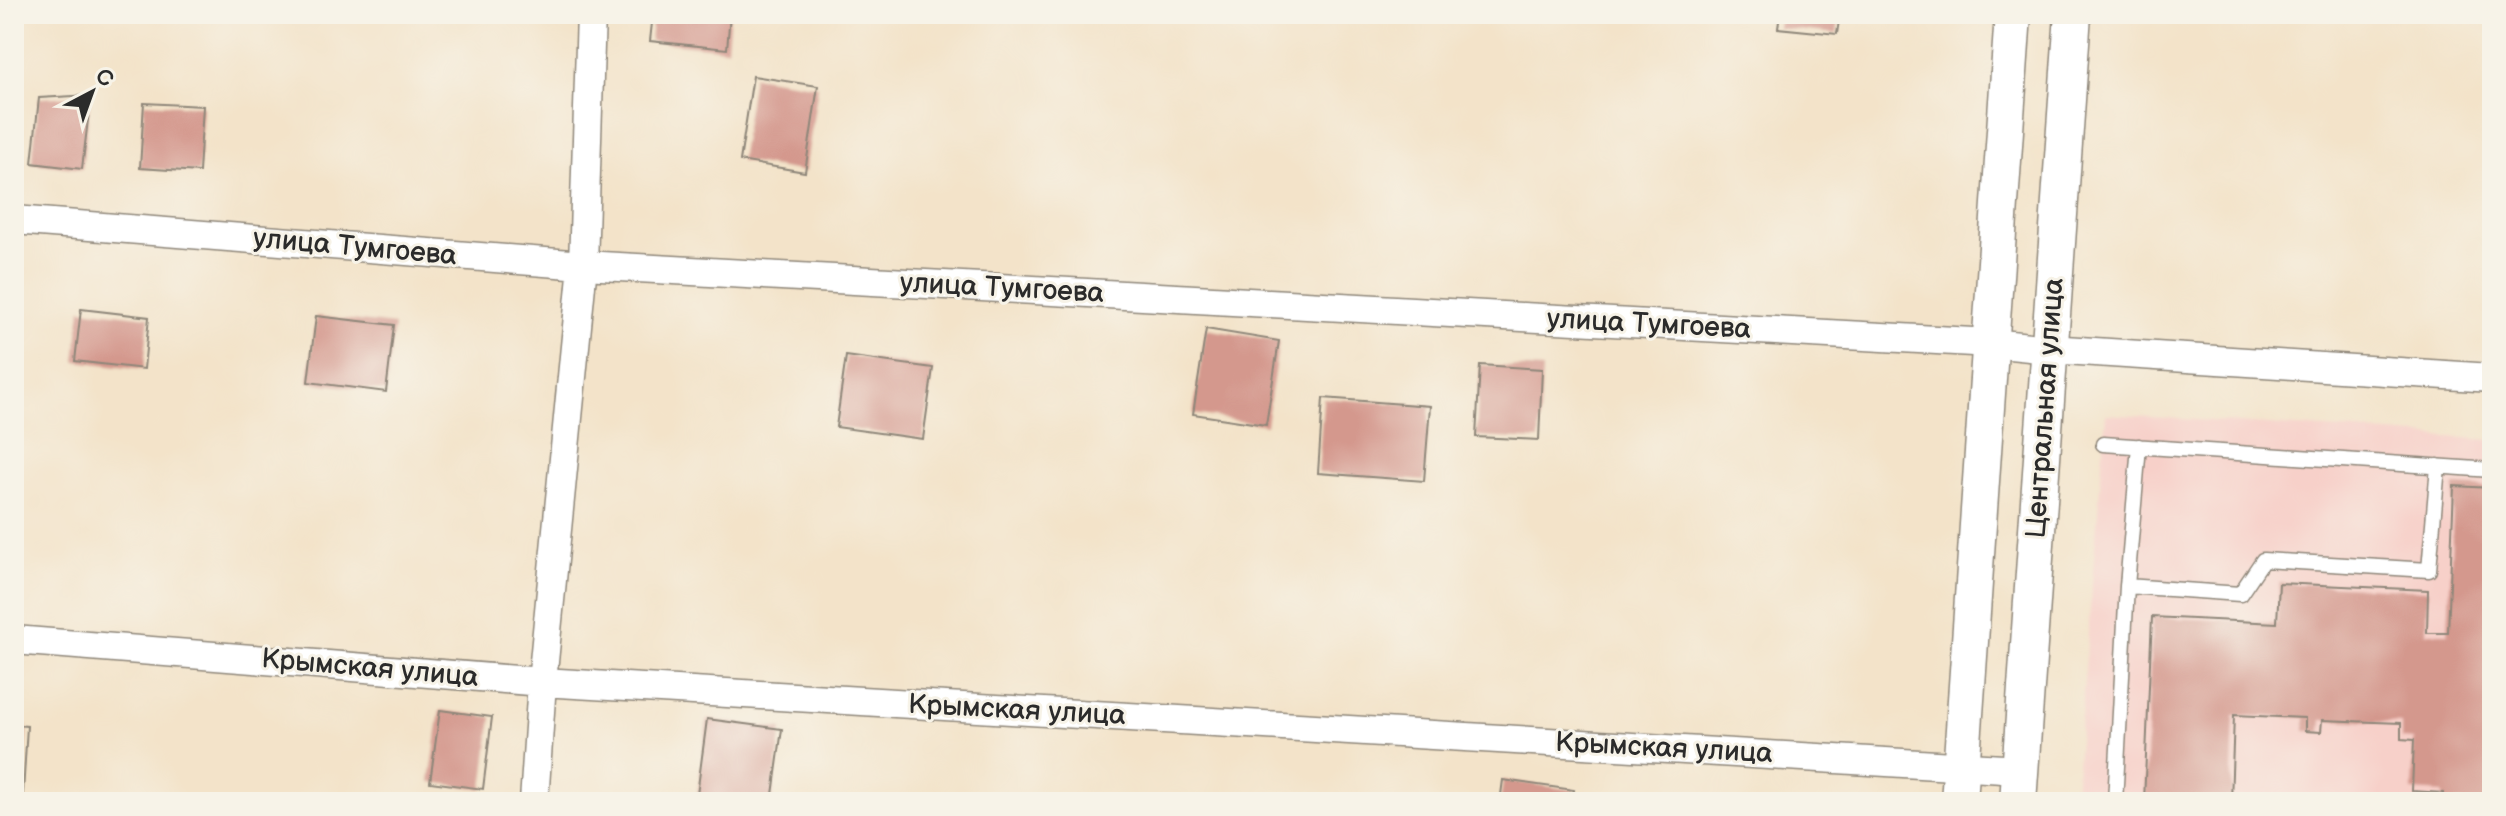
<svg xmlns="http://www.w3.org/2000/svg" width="2506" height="816" font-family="'Balsamiq Sans',sans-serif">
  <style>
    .built { fill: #f7d0c9 }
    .building { fill: #d4988d }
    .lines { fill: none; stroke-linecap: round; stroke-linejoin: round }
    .service-casing { stroke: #8f877a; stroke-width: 17 }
    .minor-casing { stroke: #8f877a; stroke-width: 31 }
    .tertiary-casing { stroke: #8f877a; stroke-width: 39 }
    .service { stroke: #fff; stroke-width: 14 }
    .minor { stroke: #fff; stroke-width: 28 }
    .tertiary { stroke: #fff; stroke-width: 36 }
    .labels { text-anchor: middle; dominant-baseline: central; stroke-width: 6; stroke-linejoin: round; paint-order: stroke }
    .street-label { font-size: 28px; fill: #2b2b2b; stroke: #f7f3e8 }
  </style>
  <rect width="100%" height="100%" fill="#f7f3e8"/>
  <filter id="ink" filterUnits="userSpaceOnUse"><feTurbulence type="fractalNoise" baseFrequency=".0125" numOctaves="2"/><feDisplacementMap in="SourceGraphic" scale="16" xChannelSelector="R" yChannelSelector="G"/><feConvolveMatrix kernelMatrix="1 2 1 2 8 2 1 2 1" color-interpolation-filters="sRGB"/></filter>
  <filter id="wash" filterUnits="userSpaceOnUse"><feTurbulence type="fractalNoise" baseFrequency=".006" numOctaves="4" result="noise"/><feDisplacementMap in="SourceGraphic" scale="32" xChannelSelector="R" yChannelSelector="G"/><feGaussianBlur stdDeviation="1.8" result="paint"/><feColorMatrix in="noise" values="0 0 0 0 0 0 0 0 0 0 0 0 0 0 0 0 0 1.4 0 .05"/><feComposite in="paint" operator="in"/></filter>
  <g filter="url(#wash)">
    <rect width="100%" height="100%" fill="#f3e3c9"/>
    <path class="built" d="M2106,414L2492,440V802H2074Z"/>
    <g id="blocks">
      <path class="building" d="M653,14H730L727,49L650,41Z
        M1780,14H1840L1837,34L1778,28Z
        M753,76L818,86L805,172L740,161Z
        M91,95L82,169L32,163L39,98Z
        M144,103L203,106L199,172L140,168Z
        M81,309L149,317L144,369L75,361Z
        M316,316L394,325L386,392L308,382Z
        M1206,329L1279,341L1266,425L1193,414Z
        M846,356L933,368L923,439L836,427Z
        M1480,365L1542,369L1539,440L1476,437Z
        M1323,398L1430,406L1424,481L1318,473Z
        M2454,486L2492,488V802H2443V793L2412,791L2414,740L2401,739V723L2322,720L2321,732L2305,731V718L2234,715L2231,802H2144L2152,617L2277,623L2279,583L2428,590L2427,633H2448Z
        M440,710L492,717L483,789L430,782Z
        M707,719L782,729L772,802H696Z
        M14,725L27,726L23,794L14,793Z
        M1503,780L1574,790L1572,802H1500Z"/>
    </g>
  </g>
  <g filter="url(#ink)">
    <use href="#blocks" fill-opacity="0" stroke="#8f877a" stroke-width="2"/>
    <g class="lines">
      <defs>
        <path id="service" d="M2103,444L2492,470
          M2127,586L2240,594L2263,560L2429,570L2438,466
          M2115,802L2127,586L2139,446"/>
        <path id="minor" d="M14,220L583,265L1991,343L2049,349L2492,378
          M14,640L542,682L2020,770
          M534,802L542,682L583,265L591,14"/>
        <path id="tertiary" d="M1959,802L2013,14
          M2018,802L2073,14"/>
      </defs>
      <use href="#service" class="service-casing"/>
      <use href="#minor" class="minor-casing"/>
      <use href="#tertiary" class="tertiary-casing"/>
      <use href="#service" class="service"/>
      <use href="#minor" class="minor"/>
      <use href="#tertiary" class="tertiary"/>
    </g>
  </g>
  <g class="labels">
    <g class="street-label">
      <text transform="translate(355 247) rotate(5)">улица Тумгоева</text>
      <text transform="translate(1002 288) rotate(3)">улица Тумгоева</text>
      <text transform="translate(1649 324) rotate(3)">улица Тумгоева</text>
      <text transform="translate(2045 408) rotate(-86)">Центральная улица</text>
      <text transform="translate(370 668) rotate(5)">Крымская улица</text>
      <text transform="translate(1017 710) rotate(3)">Крымская улица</text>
      <text transform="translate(1664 748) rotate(3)">Крымская улица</text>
    </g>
  </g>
  <rect width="2506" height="816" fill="none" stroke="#f7f3e8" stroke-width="48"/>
  <g transform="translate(92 92) rotate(41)" stroke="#f7f3e8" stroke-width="6" paint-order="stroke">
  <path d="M0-6L14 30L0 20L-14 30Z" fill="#2b2b2b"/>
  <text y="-12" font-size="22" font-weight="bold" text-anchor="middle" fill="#2b2b2b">С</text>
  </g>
</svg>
